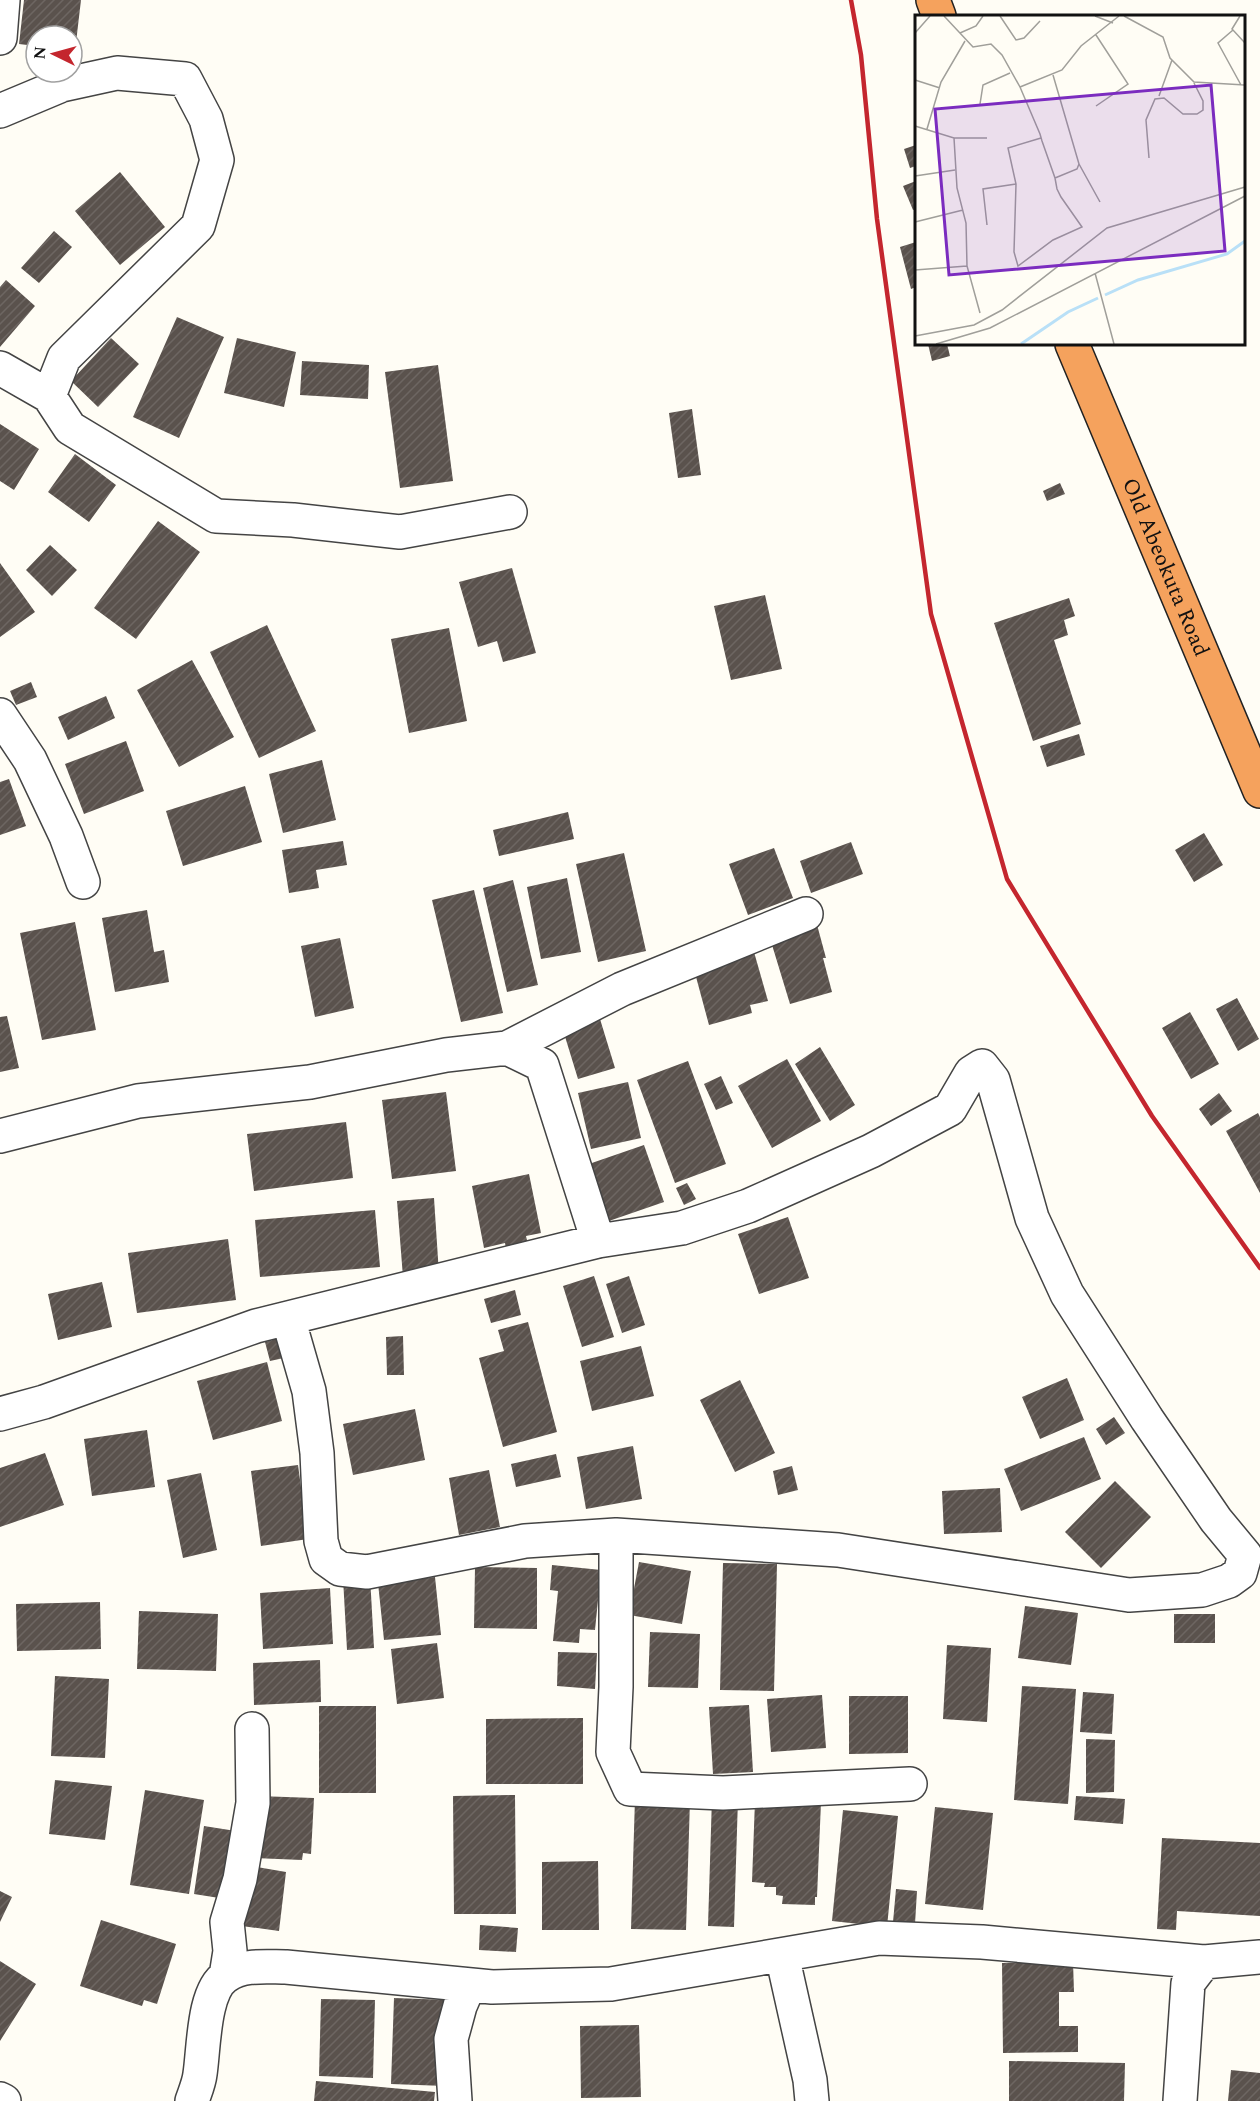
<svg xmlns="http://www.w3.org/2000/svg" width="1260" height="2101" font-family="Spectral,serif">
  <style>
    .building { fill: url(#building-hatch) }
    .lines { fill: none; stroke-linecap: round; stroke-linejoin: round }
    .minor-casing { stroke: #444; stroke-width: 36 }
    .highway-casing { stroke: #222; stroke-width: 36 }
    .minor { stroke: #fff; stroke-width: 33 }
    .highway { stroke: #f5a25d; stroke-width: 33 }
    .rail { stroke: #c4262e; stroke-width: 4.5 }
    .labels { text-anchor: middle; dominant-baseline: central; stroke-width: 6; stroke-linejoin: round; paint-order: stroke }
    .street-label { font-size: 22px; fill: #111; stroke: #fff }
    .inset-river { fill: none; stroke: #b9e0f7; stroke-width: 3 }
    .inset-road { fill: none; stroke: #a09f9a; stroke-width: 1.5 }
    .view { fill: #7b2cbf; fill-opacity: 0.15; stroke: #7b2cbf; stroke-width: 3 }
    .inset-edge { fill: none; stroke: #111; stroke-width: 3 }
  </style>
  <defs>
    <pattern id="building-hatch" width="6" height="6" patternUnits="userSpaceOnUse" patternTransform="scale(1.5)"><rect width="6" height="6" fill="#5a524d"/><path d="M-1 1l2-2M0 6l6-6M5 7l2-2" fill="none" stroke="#6d6662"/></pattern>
  </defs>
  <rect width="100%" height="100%" fill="#fffdf5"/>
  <path class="building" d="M24,0H81L75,51L72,50V36H36V46L19,44Z
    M916,145V166L910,168L904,149Z
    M120,172L165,227L120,265L75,211Z
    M916,181V209L913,210L903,186Z
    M54,231L72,247L39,283L21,268Z
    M916,242V287L911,289L900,247Z
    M6,280L35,306L0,347V287Z
    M177,317L224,337L179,438L133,417Z
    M111,338L139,364L98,407L71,381Z
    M237,338L296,352L284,407L224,393Z
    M928,344H947L950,356L932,361Z
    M302,361L369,365L368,399L300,395Z
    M438,365L453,481L400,488L385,372Z
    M692,409L701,475L678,478L669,413Z
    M0,424L39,449L14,490L0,481Z
    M75,454L116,485L89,522L48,492Z
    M1060,483L1065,494L1047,501L1043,491Z
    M158,521L200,552L136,639L94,608Z
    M50,545L77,570L52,596L26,570Z
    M0,563L35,612L0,637Z
    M512,568L536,653L503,662L497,641L478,647L459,582Z
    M765,595L782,669L731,680L714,606Z
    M1069,598L1075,616L1064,620L1068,635L1054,640L1081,724L1033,741L994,623Z
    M267,625L316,731L259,758L210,652Z
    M449,628L467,721L409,733L391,639Z
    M192,660L234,737L179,767L137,690Z
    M31,682L37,697L16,705L10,691Z
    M106,696L115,718L68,740L58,717Z
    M1079,734L1085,755L1047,767L1040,746Z
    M126,741L144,791L84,814L65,764Z
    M322,760L336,820L283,833L269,774Z
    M9,779L26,826L0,835V782Z
    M245,786L262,842L183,866L166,811Z
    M568,812L574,839L499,856L493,830Z
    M1204,833L1223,865L1194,882L1175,850Z
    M343,841L347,865L316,870L319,888L289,893L282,850Z
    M851,842L863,874L811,893L800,861Z
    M774,848L793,898L748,915L729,864Z
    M624,853L646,951L598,962L576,864Z
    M567,878L581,952L541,959L527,887Z
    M513,880L538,985L507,992L483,888Z
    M474,890L503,1013L461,1022L432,900Z
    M147,910L154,952L164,950L169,982L115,992L102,918Z
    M816,921L826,958H823L832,992L790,1004L769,935Z
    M75,922L96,1030L42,1040L20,933Z
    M340,938L354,1008L315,1017L301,946Z
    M752,945L768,1001L750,1005L752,1013L709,1025L692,962Z
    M1237,998L1259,1039L1238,1051L1216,1009Z
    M1190,1012L1219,1064L1191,1079L1162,1028Z
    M7,1016L19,1068L0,1072V1017Z
    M600,1019L615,1068L578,1079L563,1030Z
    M820,1047L855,1105L830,1121L795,1064Z
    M787,1059L821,1121L772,1148L738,1086Z
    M688,1061L726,1164L675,1183L637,1080Z
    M721,1076L733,1103L716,1110L704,1084Z
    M628,1082L641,1138L591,1149L578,1093Z
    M446,1092L456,1171L392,1179L382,1100Z
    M1219,1093L1232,1111L1211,1126L1199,1109Z
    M1258,1113L1260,1117V1193L1226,1131Z
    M346,1122L353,1178L254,1191L247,1134Z
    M644,1145L664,1202L606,1222L586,1165Z
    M529,1174L541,1233L526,1236L529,1249L507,1254L505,1243L484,1248L472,1186Z
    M687,1183L696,1199L684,1205L676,1188Z
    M434,1198L439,1274L403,1277L397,1201Z
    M375,1210L380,1267L260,1277L255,1220Z
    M788,1217L809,1278L759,1294L738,1234Z
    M228,1239L236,1300L137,1313L128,1253Z
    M594,1276L614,1337L582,1347L563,1286Z
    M629,1276L645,1325L622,1333L606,1284Z
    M102,1282L112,1327L58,1340L48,1294Z
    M515,1290L521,1315L491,1323L484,1299Z
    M528,1322L557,1432L503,1447L479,1358L504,1351L498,1330Z
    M288,1336L293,1356L270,1361L265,1342Z
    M403,1336L404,1375H387L386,1337Z
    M641,1346L654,1396L592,1411L580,1361Z
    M267,1362L282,1421L213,1440L197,1381Z
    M1067,1378L1084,1420L1040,1439L1022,1397Z
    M740,1380L775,1453L735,1472L700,1400Z
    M415,1409L425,1460L353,1475L343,1424Z
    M1114,1417L1125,1433L1106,1445L1096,1429Z
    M147,1430L155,1487L92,1496L84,1439Z
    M1084,1437L1101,1479L1021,1511L1004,1469Z
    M633,1446L642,1499L586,1509L577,1457Z
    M45,1453L64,1505L0,1527V1468Z
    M556,1454L561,1477L516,1487L511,1464Z
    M298,1465L308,1539L261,1546L251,1471Z
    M792,1466L798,1490L778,1495L773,1471Z
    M489,1470L500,1527L459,1535L449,1478Z
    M201,1473L217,1550L183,1558L167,1480Z
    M1115,1481L1151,1517L1101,1568L1065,1532Z
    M1000,1488L1002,1532L944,1534L942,1491Z
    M639,1562L691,1571L682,1624L629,1615Z
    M723,1563L777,1564L774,1691L720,1690Z
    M552,1565L601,1570L595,1630L580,1629L579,1643L553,1641L558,1591L550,1590Z
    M475,1567L537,1568V1629L474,1628Z
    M370,1576L374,1648L347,1650L343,1578Z
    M435,1577L441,1635L384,1640L378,1583Z
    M330,1588L333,1644L263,1649L260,1593Z
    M100,1602L101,1649L17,1651L16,1604Z
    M1025,1606L1078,1613L1071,1665L1018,1658Z
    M139,1611L218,1614L216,1671L137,1669Z
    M1174,1614H1215V1643H1174Z
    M650,1632L700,1634L698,1688L648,1687Z
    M437,1643L444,1698L397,1704L391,1649Z
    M947,1645L991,1648L987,1722L943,1719Z
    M558,1652L597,1653L595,1689L557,1686Z
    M320,1660L321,1702L254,1705L253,1663Z
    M55,1676L109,1679L105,1758L51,1756Z
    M1022,1686L1076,1689L1068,1804L1014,1800Z
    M1083,1692L1114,1694L1112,1734L1080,1732Z
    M822,1695L826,1748L771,1752L767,1699Z
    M849,1696H908V1753L849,1754Z
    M749,1705L753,1772L713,1774L709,1707Z
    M319,1706H376V1793H319Z
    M583,1718V1784H486V1719Z
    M1086,1739L1115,1740L1114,1792L1086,1793Z
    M55,1780L112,1786L105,1840L49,1834Z
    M145,1790L204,1800L189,1894L130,1885Z
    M515,1795L516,1914H454L453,1796Z
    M258,1796L314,1798L311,1854L303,1853L302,1860L254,1858Z
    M1076,1796L1125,1799L1123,1824L1074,1820Z
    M712,1797L738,1798L734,1927L708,1926Z
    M635,1798L690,1800L686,1930L631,1929Z
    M755,1800L821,1802L817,1897H815V1905L782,1904L783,1896L776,1895V1887H764L765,1883L752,1882Z
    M935,1807L993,1813L983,1910L925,1904Z
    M843,1810L898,1816L887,1927L832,1921Z
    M204,1826L242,1832L232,1900L194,1894Z
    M1162,1838L1260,1843V1916L1177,1911L1176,1930L1157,1929Z
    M598,1861L599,1930H542V1862Z
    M251,1866L286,1872L279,1931L242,1926Z
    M896,1889L917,1891L915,1924L893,1922Z
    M0,1891L12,1897L0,1922Z
    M101,1920L176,1944L157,2004L144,2000L142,2006L80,1986Z
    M480,1925L518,1928L516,1952L479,1950Z
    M0,1961L36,1984L0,2041Z
    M1073,1962L1074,1992H1059V2026H1078V2052L1003,2053L1002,1963Z
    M394,1998L449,2000L445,2086L391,2084Z
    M321,1999L375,2000L373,2078L319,2076Z
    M639,2025L641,2097L581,2098L580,2026Z
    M1009,2061L1125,2063L1124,2101H1009Z
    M1231,2070L1260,2073V2101H1228Z
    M316,2081L435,2092L434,2101H314Z"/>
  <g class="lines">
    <defs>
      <path id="minor" d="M0,38L3,0
        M0,111L62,85L117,73L185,79L206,119L217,160L198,226L64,358L49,396L70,428L216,516L293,520L400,532L510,512
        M0,368L49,396
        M0,715L30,760L66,836L83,882
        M507,1048L622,989L806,914
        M0,1136L138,1101L310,1082L446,1055L507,1048L542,1065L598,1241
        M0,1414L44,1402L256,1326L598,1241L682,1228L748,1206L871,1151L950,1109L971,1073L982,1066L993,1080L1032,1218L1067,1294L1147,1419L1216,1520L1245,1555L1240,1573L1229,1581L1202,1590L1129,1595L838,1550L616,1535L525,1541L367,1572L340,1569L326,1559L321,1541L317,1453L309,1391L288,1318
        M616,1535V1687L613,1752L630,1789L723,1793L910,1784
        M782,1955L810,2080L812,2101
        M226,1976L230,1951L227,1922L240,1879L253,1803L252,1729
        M0,2099L4,2101
        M192,2101C195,2092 199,2083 200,2074C204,2048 203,1991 226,1976C243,1964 266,1967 286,1967L492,1987L611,1984L879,1938L982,1942L1204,1962L1260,1957
        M455,2101L451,2039L460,2006L469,1985
        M1180,2101L1188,1983L1204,1962"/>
      <g id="highway">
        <path d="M933,0L939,16"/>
        <path id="s1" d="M1072,344L1260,791"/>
      </g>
    </defs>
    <use href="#minor" class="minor-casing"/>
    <use href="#highway" class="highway-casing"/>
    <use href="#minor" class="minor"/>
    <use href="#highway" class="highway"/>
    <path class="rail" d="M851,0L861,55L877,219L931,614L1007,879L1152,1116L1260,1268"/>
  </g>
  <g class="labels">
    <g class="street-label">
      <text stroke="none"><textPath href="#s1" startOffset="242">Old Abeokuta Road</textPath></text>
    </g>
  </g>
  <g transform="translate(915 15)">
    <rect width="330" height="330" fill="#fffdf5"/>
    <path class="inset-river" d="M190,280L223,265L312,239L330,226M106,329L153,297L183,283"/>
    <path class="inset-road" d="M29,1L58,32L76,29L87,40L105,72L125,119L127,126L140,163L142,174L146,182L167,212L138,225L103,251L99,237L101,169L93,133L126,123M85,1L101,25L109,23L125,6M180,1L198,8M209,1L248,22L255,43L279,67L330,70M325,1L317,14L330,28M318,15L303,28L326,70M0,18L15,1M45,18L61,11L68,1M138,60L164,149L162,154L140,163M0,65L25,73M105,72L147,55L166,31L204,1M244,81L257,45M65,89L68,70L95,58M181,91L213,69L181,20M0,111L39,123H72M12,114L26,67L50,26M39,123L42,173L51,208L52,251L65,298M234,143L231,105L240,84L249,83L268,99H282L288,95V86L279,68M164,149L185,187M0,161L40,155M0,207L48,195M72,210L68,174L101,169M0,255L52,251M180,258L199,329M0,321L59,310L87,295L192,213L330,172M21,329L75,313L330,181"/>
    <path class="view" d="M296,70L310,236L34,260L20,94Z"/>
    <rect width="330" height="330" class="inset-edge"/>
  </g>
  <g transform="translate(54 54) rotate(275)"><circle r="28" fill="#ffffff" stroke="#a0a0a0" stroke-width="1.5"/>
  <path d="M0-4.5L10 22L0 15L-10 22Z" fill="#c4262e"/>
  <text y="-9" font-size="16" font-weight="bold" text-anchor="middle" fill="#111111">N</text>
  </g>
</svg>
